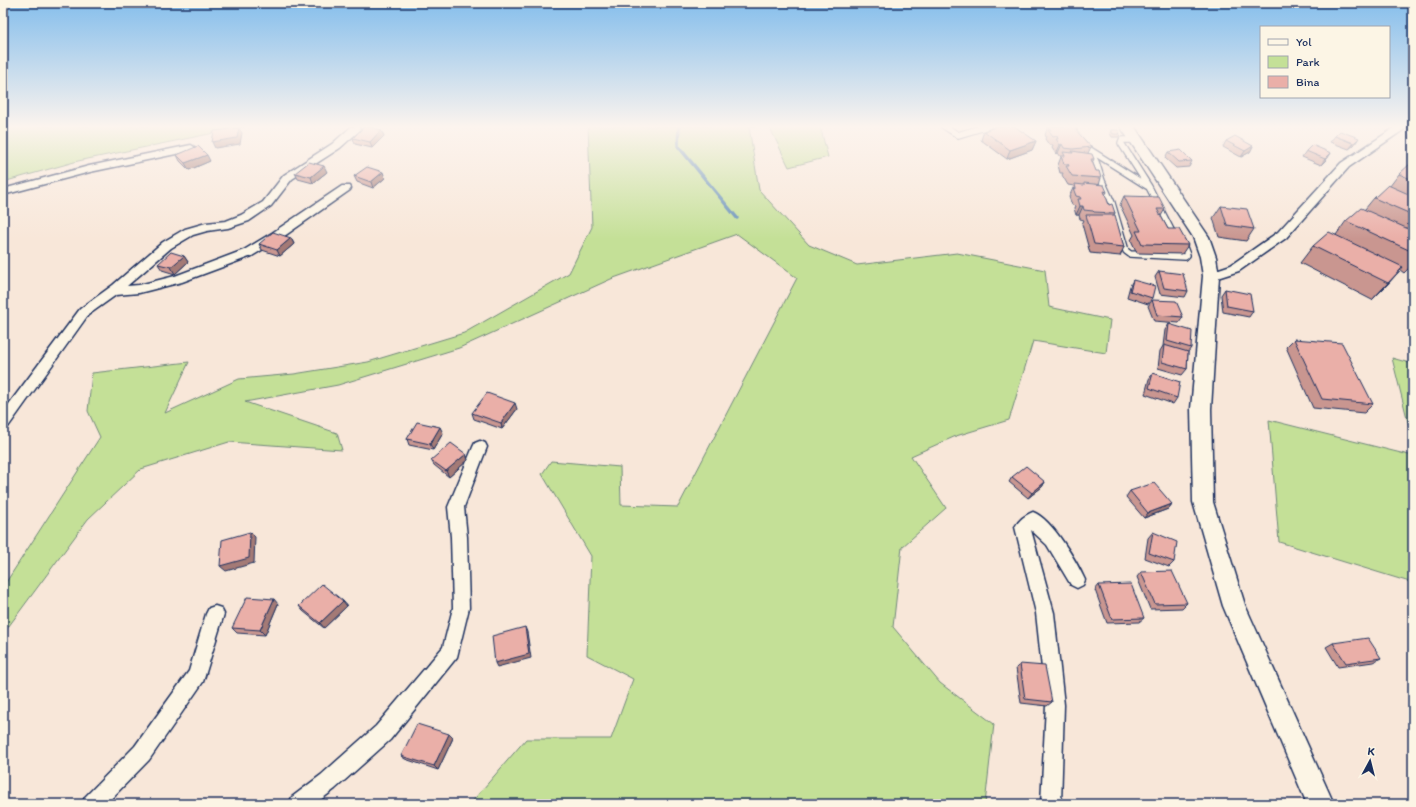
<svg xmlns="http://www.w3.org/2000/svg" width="1416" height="807" font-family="Itim,sans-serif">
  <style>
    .green { fill: #c4e097; stroke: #70887a }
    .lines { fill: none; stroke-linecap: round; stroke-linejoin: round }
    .stream { stroke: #628eb7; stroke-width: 3.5 }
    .lane-casing { stroke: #1b2f5e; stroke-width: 8 }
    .street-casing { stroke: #1b2f5e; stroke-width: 3 }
    .secondary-casing { stroke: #1b2f5e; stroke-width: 3 }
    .lane { stroke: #fcf5e5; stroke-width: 5.5 }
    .street { fill: #fcf5e5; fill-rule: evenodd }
    .secondary { fill: #fcf5e5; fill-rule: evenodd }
    .wall { fill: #c99690; stroke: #1b2f5e }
    .shaded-wall { fill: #a47a76; stroke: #1b2f5e }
    .building { fill: #eaafa8; stroke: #1b2f5e }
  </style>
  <rect width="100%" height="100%" fill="#f8e7d9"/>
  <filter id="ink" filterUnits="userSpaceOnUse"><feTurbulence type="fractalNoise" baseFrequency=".025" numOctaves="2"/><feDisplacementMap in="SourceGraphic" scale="8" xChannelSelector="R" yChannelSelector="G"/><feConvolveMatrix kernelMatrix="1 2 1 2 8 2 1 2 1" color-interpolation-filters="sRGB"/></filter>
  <g filter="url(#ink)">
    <path class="green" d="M3,126H248L78,161L3,182Z
      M588,126H764L749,127L759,190L809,245L857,265L957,253L1045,270L1049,307L1110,320L1106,353L1033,341L1009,420L956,436L911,456L946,508L902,547L893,627L940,683L994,724L985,804H470L526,739H611L633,679L587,655L591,556L542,474L551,461L620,467L621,505L678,507L797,278L737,234L611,279L459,348L338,385L245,402L337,433L342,450L229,442L141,469L88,519L3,634V587L100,437L88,411L92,373L189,362L165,413L239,379L294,374L368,362L464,333L569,273L592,227Z
      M769,126H820L828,157L789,167Z
      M1392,358L1413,364V442Z
      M1269,420L1413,456V583L1279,542Z"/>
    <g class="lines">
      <path class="stream" d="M679,126L678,146L737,218"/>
      <defs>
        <path id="lane" d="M944,126L958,135L988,126
          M1089,149L1096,162L1102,181L1112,203L1126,251L1130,254L1185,257L1187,255L1182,242L1172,232L1149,187L1121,143L1122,140H1136
          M1090,150L1147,186"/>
        <path id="street" d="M355,126L359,127L360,129L359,131L340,148L292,179L271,206L249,221L228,228L207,231L193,235L171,248L127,286L139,285L175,276L244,250L272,233L342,186H350L351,188L350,190L280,239L252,256L182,282L139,293L116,295L88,315L8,427L3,429V412L80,309L113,285L163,242L185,229L206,223L226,221L241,215L263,202L284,175L332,144L351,127Z
          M1397,126H1409L1349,167L1286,238L1239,271L1211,280L1207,279L1205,276L1207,273L1231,265L1278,232L1341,163Z
          M191,145L196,148L195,150L90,172L3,195V189L89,166Z
          M480,441L485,443L487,447L464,507L467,537L469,608L457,657L390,740L335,789L315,804H289L292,797L321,775L376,726L443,647L453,608L451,537L448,507L473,447L475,443Z
          M1033,512C1052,519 1077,562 1085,580L1083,585L1077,588L1071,585L1047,545L1031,530L1054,613L1064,705L1061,804H1041L1046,705L1036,613L1015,527C1019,520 1025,515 1033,512Z
          M215,606L221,608L224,614L203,682L149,760L106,804H82L85,797L135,746L189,671L206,614L209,608Z"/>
        <path id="secondary" d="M1120,126H1134L1209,237L1216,257L1219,276L1211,409L1213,502L1245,605L1334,804H1307L1223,606L1193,502L1191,409L1203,276L1200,257L1193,237Z"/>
      </defs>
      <use href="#lane" class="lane-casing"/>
      <use href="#street" class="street-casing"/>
      <use href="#secondary" class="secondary-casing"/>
      <use href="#lane" class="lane"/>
      <use href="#street" class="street"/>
      <use href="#secondary" class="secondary"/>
    </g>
    <path class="wall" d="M1048,126L1078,129L1077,132L1091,147L1088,153L1094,159L1092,163L1096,171L1101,178L1099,185L1107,192L1105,195L1109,205L1115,213L1114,215L1124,247L1120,256L1090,253L1082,224L1084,220L1080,219L1079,215H1076L1074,208L1075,206L1072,205L1069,197L1074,186L1068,185L1062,175L1063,173H1060L1058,165L1061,157L1058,153L1056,154L1052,148L1053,145H1049L1045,139L1046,136L1045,135Z
      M381,130L384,136L372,148L355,144L353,138Z
      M1111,130L1120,134L1119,137H1112L1110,133Z
      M984,131L1036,141L1032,150L1007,159L981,140Z
      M1413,131V139L1408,138Z
      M1335,136L1355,144L1349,149L1330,142Z
      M1226,141L1253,146L1250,152L1241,157L1223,147Z
      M1306,151L1331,153L1327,159L1321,165L1302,157Z
      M1168,152L1192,161L1189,167L1176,168L1165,158Z
      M177,155L210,161L189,170L180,161Z
      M1413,163V264L1404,273L1400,270L1372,300L1300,263L1313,246L1336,235L1346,221L1365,209L1374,198L1390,186L1399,174Z
      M327,172L313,183L298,179L295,173Z
      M354,176L385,178L373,188L357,182Z
      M1124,196L1165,209L1161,216L1168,229L1188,245L1182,254L1137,253L1131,240L1134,235L1120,205Z
      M1221,206L1254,229L1246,241L1219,237L1213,218Z
      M291,238L294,244L280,256L262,250L259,244Z
      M184,256L188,262L175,274L162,270L158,264Z
      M1159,271L1188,291L1185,297L1160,294L1155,277Z
      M1133,280L1152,298L1148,304L1127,297L1130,286Z
      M1225,289L1253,311L1249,317L1223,312L1221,295Z
      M1152,300L1183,317L1179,323L1154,321L1148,306Z
      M1169,324L1191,348L1188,352L1187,369L1182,375L1158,368L1160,351L1163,346L1165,330Z
      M1294,339L1373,404L1364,413L1313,408L1286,347Z
      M1153,373L1177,398L1173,404L1145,394L1149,379Z
      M517,409L502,429L474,419L472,413Z
      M443,433L433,450L409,445L407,439Z
      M466,454L468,460L449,477L434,465L431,460Z
      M1012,477L1045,482L1042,487L1028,498L1009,482Z
      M1130,491L1172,504L1168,509L1144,518L1126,497Z
      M1153,532L1174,562L1169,567L1145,558L1148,538Z
      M1141,572L1187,603L1182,608L1150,609L1137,577Z
      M1099,585L1144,618L1139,622L1107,623L1095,590Z
      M343,601L347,606L324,628L303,611L299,606Z
      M278,604L265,635L237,633L232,628Z
      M1333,643L1381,658L1373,662L1338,667L1326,647Z
      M1020,664L1052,702L1047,706L1021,703L1016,668Z
      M453,738L438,770L405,759L401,756Z"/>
    <path class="shaded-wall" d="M239,128L242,133L240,144L215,148L212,142Z
      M381,130L384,136L372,148L370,142Z
      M1359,138L1355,144L1349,149L1354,143Z
      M1036,141L1032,150L1007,159L1010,150Z
      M1062,144L1058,153L1056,154L1060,145Z
      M1253,146L1250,152L1241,157L1245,151Z
      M1331,153L1327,159L1321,165L1325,159Z
      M207,155L210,161L189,170L185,163Z
      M324,166L327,172L313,183L311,177Z
      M383,172L385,178L373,188L371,182Z
      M1080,206H1083L1079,215H1076Z
      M291,238L294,244L280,256L277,250Z
      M184,256L188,262L175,274L171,267Z
      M1403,267L1388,284L1372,300L1388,283Z
      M515,403L517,409L502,429L501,423Z
      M440,427L443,433L433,450L430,444Z
      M466,454L468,460L449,477L446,471Z
      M1045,482L1042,487L1028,498L1032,493Z
      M1172,504L1168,509L1144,518L1148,513Z
      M250,532L255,537L254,563L226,571L220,566Z
      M274,599L278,604L265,635L260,630Z
      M343,601L347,606L324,628L320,623Z
      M525,627L527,632L531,658L497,667L495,663Z
      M449,734L453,738L438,770L434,766Z"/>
    <path class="building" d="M365,126L381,130L370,142L353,138Z
      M998,126H1014L1036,141L1010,150L984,131Z
      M1048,126H1075L1078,129H1075L1091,147L1073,149L1064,148L1062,144L1060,145L1056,139H1058L1057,136L1053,137L1048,130H1051Z
      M239,128L237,138L212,142L214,131Z
      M1111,130H1118L1120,134H1113Z
      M1340,131L1359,138L1354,143L1335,136Z
      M1235,136L1253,146L1245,151L1226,141Z
      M1312,145L1331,153L1325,159L1306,151Z
      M198,146L207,155L185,163L177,155Z
      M1181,150L1192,161L1179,162L1168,152Z
      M1072,151L1092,154L1094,159H1091L1096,171H1099L1101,178L1072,176L1066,166H1069L1068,164H1064L1061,156H1065L1063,152L1073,153Z
      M309,162L324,166L311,177L295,173Z
      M1412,162L1413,163V180L1399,174Z
      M367,167L383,172L371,182L354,176Z
      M1084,183L1104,185L1107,192L1104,191L1109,205L1112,204L1115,213L1094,212L1093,211L1084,210L1083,206H1080L1078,199H1081L1080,197L1076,196L1073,188L1076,189L1075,184L1084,185Z
      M1388,185L1413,196V215L1374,198Z
      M1124,196L1159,197L1165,209H1157L1168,229H1179L1188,245L1142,244L1136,231H1141Z
      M1221,206L1247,209L1254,229L1227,225Z
      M1361,208L1413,231V252L1346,221Z
      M1086,215H1115L1124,247L1094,244Z
      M273,232L291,238L277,250L259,244Z
      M1329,232L1403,267L1388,283L1313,246Z
      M171,252L184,256L171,267L158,264Z
      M1159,271L1183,274L1188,291L1164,288Z
      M1133,280L1155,286L1152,298L1130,291Z
      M1225,289L1250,294L1253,311L1227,306Z
      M1152,300L1176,301L1183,317L1157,315Z
      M1169,324L1192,331L1191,348L1167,341Z
      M1294,339L1342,343L1373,404L1322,399Z
      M1164,345L1188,352L1187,369L1162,362Z
      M1153,373L1180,382L1177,398L1149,388Z
      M487,393L515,403L501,423L472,413Z
      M417,422L440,427L430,444L407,439Z
      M451,443L466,454L446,471L431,460Z
      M1026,466L1045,482L1032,493L1012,477Z
      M1154,483L1172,504L1148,513L1130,491Z
      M250,532L249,558L220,566L222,540Z
      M1153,532L1177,542L1174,562L1149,553Z
      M1172,571L1187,603L1155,604L1141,572Z
      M322,584L343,601L320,623L299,606Z
      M1131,584L1144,618L1112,619L1099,585Z
      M247,597L274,599L260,630L232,628Z
      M525,627L529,654L495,663L492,636Z
      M1368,638L1381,658L1346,663L1333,643Z
      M1020,664L1045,666L1052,702L1025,699Z
      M417,724L449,734L434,766L401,756Z"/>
  </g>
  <linearGradient id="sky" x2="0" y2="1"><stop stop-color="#85beec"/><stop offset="0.53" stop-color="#fcf4ee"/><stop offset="1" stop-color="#fcf4ee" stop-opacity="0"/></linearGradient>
  <rect width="1416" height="239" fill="url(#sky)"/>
  <rect width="1416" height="807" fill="none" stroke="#fcf5e5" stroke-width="16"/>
  <rect x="8" y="8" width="1400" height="791" fill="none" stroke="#1b2f5e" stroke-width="1.5" filter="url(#ink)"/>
  <rect x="1260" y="26" width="130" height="72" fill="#fcf5e5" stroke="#a2a6af"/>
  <rect x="1268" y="39" width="20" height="6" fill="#fcf5e5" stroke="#a2a6af"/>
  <text x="1296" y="46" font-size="12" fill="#1b2f5e">Yol</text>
  <rect x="1268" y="56" width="20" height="12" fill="#c4e097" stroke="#a2a6af"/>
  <text x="1296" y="66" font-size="12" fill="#1b2f5e">Park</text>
  <rect x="1268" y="76" width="20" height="12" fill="#eaafa8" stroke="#a2a6af"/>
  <text x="1296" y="86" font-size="12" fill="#1b2f5e">Bina</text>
  <g transform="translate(1370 761) rotate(7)" stroke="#fcf5e5" stroke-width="3" paint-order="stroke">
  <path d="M0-3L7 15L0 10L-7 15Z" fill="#1b2f5e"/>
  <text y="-6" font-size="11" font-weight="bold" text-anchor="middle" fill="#1b2f5e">K</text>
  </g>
</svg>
